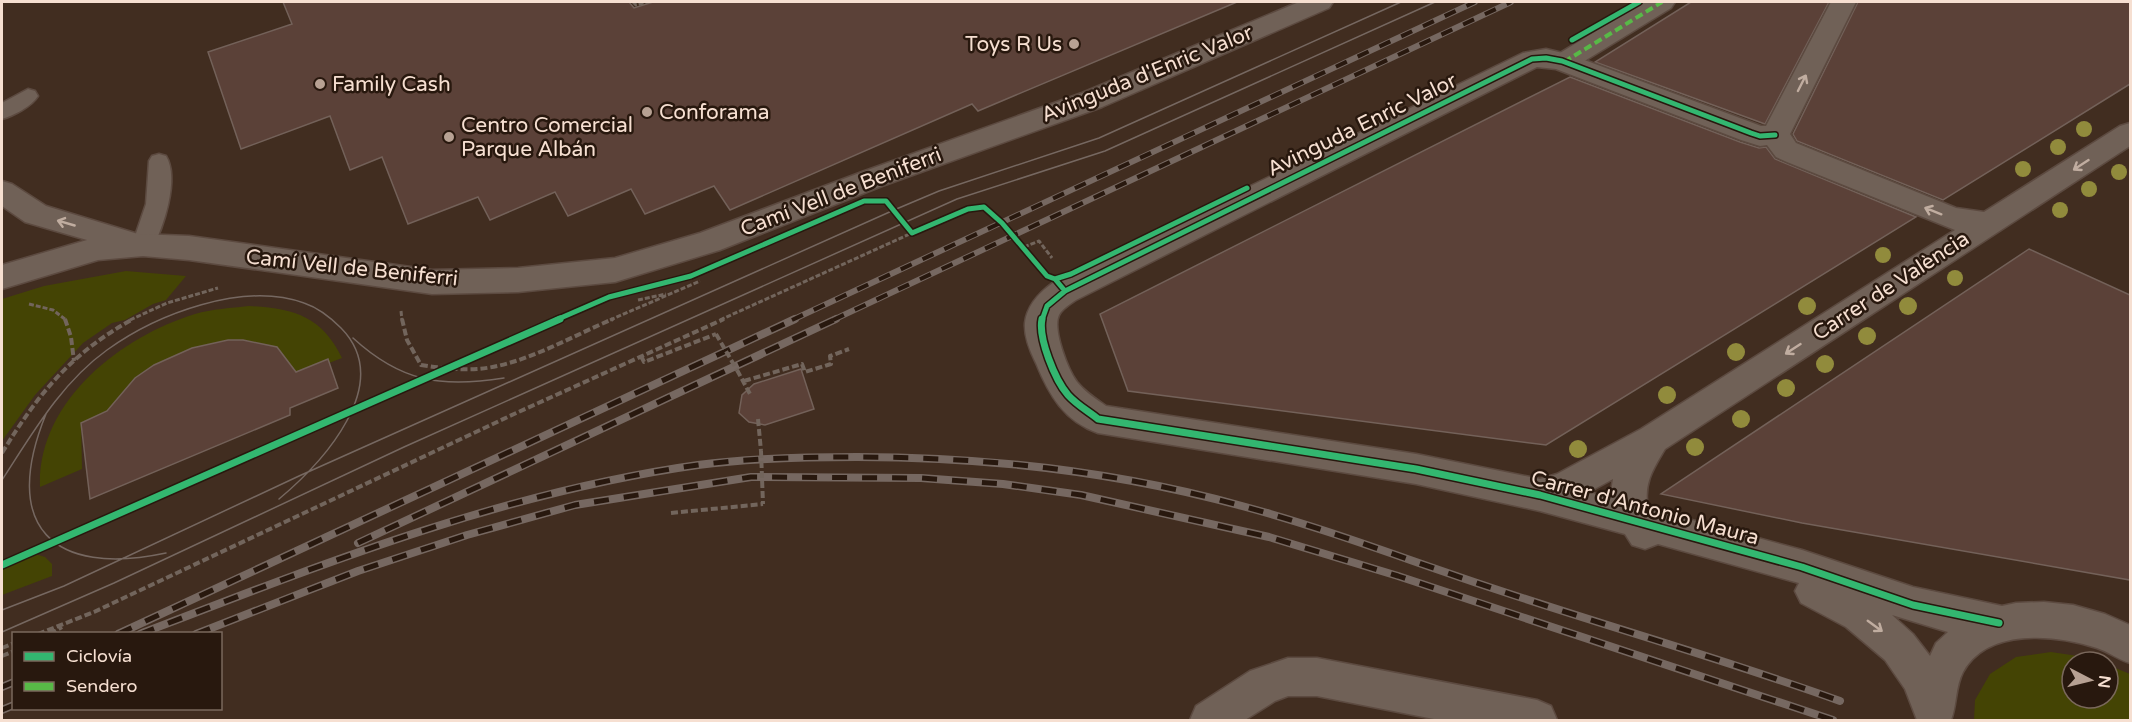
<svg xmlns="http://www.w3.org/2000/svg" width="2132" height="722" font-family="'Varela Round',sans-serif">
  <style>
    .green { fill: #444404 }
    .building { fill: #5b4138; stroke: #736159; stroke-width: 1.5 }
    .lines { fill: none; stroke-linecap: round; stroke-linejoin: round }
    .service-casing { stroke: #5c4a40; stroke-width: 3 }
    .pedestrian-casing { stroke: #5c4a40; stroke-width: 3 }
    .minor-casing { stroke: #5c4a40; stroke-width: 3 }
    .path-far1 { stroke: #72655c; stroke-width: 3; stroke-dasharray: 5 2; stroke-linecap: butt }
    .path { stroke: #72655c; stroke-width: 4; stroke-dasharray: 7 3; stroke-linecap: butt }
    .service { fill: #706157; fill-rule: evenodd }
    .pedestrian { fill: #706157; fill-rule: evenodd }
    .minor { fill: #706157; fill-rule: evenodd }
    .tram { stroke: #766861; stroke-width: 1.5 }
    .rail-far1-casing { stroke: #766861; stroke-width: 6 }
    .rail-casing { stroke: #766861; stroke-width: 8 }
    .rail-far1 { stroke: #28180e; stroke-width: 4; stroke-dasharray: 12; stroke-linecap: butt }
    .rail { stroke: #28180e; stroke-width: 5; stroke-dasharray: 15; stroke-linecap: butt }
    .path-bridge { stroke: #72655c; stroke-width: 4; stroke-dasharray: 7 3; stroke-linecap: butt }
    .quiet { stroke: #58b947; stroke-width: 4; stroke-dasharray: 8 4; stroke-linecap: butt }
    .cycleway-far1-casing { stroke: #28180e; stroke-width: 8 }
    .cycleway-casing { stroke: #28180e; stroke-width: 10 }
    .cycleway-far1 { stroke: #33b770; stroke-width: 5 }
    .cycleway { stroke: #33b770; stroke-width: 7 }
    .tree { fill: #918b3c }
    .oneway { stroke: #c0ada0 }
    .poi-dot { fill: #b7a193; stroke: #28180e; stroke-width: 2 }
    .labels { text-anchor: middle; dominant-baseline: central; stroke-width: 5; stroke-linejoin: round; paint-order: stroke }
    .poi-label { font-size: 21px; fill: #f6dfd1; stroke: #28180e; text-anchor: start }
    .street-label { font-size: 21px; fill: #f6dfd1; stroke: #28180e }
  </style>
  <rect width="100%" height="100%" fill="#412d20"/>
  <path class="green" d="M126,271L186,276L166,300L153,304L125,320L112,323L83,343L35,395L2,441V299L44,286Z
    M249,306C293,308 322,316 342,358L329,363L327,360L284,377L277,347L243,340H228L192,348L154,365L135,378L107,411L81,423L82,469L40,487C37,402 120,337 195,314C212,309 231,308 249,306Z
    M35,554L45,557L52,564V576L2,595V570Z
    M2051,652L2091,658L2101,662H2072V698H2108V665L2130,674V720H1974L1975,700L1990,674L2016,657Z"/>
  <path class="building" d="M283,2H629L634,8L653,2H1237L978,111L972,104L730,210L714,186L645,214L631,189L568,216L555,192L490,220L478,197L408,224L382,157L350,170L330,116L241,149L208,52L292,24Z
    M1691,2H1829L1765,124L1595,62Z
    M1858,2H2130V84L1943,200L1797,141L1793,134Z
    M1570,77L1740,142L1759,148L1766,147L1775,159L1916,217L1546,445L1128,391L1100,314Z
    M2029,249L2130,295V580L1802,523L1661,494Z
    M228,340H243L277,347L296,372L328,359L338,388L290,408V415L90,499L81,423L107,411L135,378L154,365L192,348Z
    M801,369L814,409L765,425L749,422L739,413L742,395L754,384Z"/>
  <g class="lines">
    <defs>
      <path id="service" d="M28,89L35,91L38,96C32,106 13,116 2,119V103Z
        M159,154L166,156C180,179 163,229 151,251L143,253L135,251L132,245L146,204L149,161L152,156Z"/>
      <path id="pedestrian" d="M1644,2H1675L1671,8L1573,68L1564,71L1555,68L1551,62L1555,56Z"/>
      <path id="minor" d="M1299,2H1333L1329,8L1102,107L882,186L720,250L615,282L518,292L432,294L189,260L143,256L98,260L2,289V265L87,240L25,222L2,206V181L12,184L46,206L138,234L189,236L432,270L518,268L615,258L700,233L862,172L1082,93Z
        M1831,2H1856L1790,134L1796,143L1956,208L1984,212L2120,126L2130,123V146L1665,449C1653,469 1643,484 1648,508L1802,550L1913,587L2002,606L2016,603L2044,602L2073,605L2105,614L2130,625V663C2119,660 2109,652 2097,648C2056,635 1988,627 1963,672C1955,687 1957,705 1951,720H1917L1905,689L1885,660L1846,627L1801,603L1795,591L1799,583L1658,544L1645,549L1632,545L1625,534L1540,511L1416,484L1098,433C1064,421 1049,395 1036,363C1030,351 1024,337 1025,323C1027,305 1040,292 1054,282L1523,53L1546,49L1571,55L1761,126H1766ZM1537,67L1556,69L1741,140L1760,146L1767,145L1776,157L1787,162L1955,230L1641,429L1557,474L1540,479L1416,454L1106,406C1096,399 1085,392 1077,382C1068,370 1052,329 1059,315C1062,309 1070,304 1076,300ZM1613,479L1610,498L1589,492ZM1892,615L1948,632L1936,643L1930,656L1913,634Z
        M1288,658H1317L1537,700L1551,706L1557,720H1439L1317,696H1288L1275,701L1245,720H1190L1196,706L1250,671Z"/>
    </defs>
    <use href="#service" class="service-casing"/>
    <use href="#pedestrian" class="pedestrian-casing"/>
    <use href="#minor" class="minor-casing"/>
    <path class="path-far1" d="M633,2L636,5L647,2
      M1024,247L1039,241L1052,258
      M638,300L666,294
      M29,304L53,310L66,320
      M401,311L402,320
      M130,320L167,303L218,288
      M610,320L700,281
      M720,320L912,233"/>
    <path class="path" d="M65,319L71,337L74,361
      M402,319L407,340L421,365C440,368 458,370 477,369C522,366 572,336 613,319
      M641,356L644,362L716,334
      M737,370L750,394
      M744,381L802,364L805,372L831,364L830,356L849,349
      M758,419L761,451
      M2,453C38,394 71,353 133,319
      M671,513L763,504
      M38,634L94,612L514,414L724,319
      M50,634L62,627
      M2,648L14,643
      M2,656L14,651"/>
    <use href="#service" class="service"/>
    <use href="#pedestrian" class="pedestrian"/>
    <use href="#minor" class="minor"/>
    <path class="tram" d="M353,338C401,382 441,388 504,378
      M46,414C0,527 53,577 166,553
      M2,480C32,434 61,383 107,350C157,314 243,281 304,303C319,308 331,318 341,328C396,384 322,463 279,499
      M2,610L64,586L299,476L894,210L939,191L1099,138L1401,2
      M2,632L114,583L404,447L957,199L1105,151L1435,2"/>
    <defs>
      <path id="rail-far1" d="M792,320L1475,2
        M833,320L1511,2"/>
      <path id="rail" d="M358,543L836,319
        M118,634L795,319
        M140,634C322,564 504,492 698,465C751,458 804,457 857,457C988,457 1115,471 1242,506C1328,529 1410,561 1495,589C1609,627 1726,660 1840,701
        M196,634L358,571L467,535L575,505L751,477L921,478L1003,484L1081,495L1269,537L1398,576L1833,720
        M2,687L14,682
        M2,710L14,705"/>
    </defs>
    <use href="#rail-far1" class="rail-far1-casing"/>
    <use href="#rail" class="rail-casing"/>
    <use href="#rail-far1" class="rail-far1"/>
    <use href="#rail" class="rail"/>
    <path class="path-bridge" d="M716,334L737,370
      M761,451L763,504"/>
    <path class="quiet" d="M1564,62L1662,2"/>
    <defs>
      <path id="cycleway-far1" d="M1572,40L1639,2
        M1055,279L1071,274L1247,188
        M556,320L609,297L691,276L864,201H886L912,233L968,209L984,207L1002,223L1047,276L1055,279L1065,291
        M1042,320L1047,306L1065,291L1532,59L1546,58L1562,61L1751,133L1760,136L1775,135"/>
      <path id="cycleway" d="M1042,319C1038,338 1055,380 1068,395C1077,405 1088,411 1098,419L1416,469L1540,495L1802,567L1913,605L1999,623
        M2,565L560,319"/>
    </defs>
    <use href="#cycleway-far1" class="cycleway-far1-casing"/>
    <use href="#cycleway" class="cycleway-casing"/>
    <use href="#cycleway-far1" class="cycleway-far1"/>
    <use href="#cycleway" class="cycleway"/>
  </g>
  <g class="tree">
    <circle cx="2084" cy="129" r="8"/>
    <circle cx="2058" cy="147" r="8"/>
    <circle cx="2023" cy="169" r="8"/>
    <circle cx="2119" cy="172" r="8"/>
    <circle cx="2089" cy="189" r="8"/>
    <circle cx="2060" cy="210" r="8"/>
    <circle cx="1883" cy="255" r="8"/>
    <circle cx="1955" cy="278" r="8"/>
    <circle cx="1807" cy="306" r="9"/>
    <circle cx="1908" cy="306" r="9"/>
    <circle cx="1867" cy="336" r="9"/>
    <circle cx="1736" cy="352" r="9"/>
    <circle cx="1825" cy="364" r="9"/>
    <circle cx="1786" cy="388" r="9"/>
    <circle cx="1667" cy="395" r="9"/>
    <circle cx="1741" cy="419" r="9"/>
    <circle cx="1695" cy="447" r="9"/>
    <circle cx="1578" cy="449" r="9"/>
  </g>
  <defs><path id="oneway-shaft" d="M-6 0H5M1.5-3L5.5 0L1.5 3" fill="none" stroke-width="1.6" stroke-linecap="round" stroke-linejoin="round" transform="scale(1.5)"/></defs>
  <g class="oneway">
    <use href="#oneway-shaft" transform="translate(1802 83) rotate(-63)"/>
    <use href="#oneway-shaft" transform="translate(2081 165) rotate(147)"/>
    <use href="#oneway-shaft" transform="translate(1933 211) rotate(-158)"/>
    <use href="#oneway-shaft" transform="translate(66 223) rotate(-164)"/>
    <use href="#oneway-shaft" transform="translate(1793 349) rotate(147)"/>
    <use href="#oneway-shaft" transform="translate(1875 626) rotate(36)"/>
  </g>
  <g class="poi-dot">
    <circle cx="1074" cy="44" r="6"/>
    <circle cx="320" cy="84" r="6"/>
    <circle cx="647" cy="112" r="6"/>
    <circle cx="449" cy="137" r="6"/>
  </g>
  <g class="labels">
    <g class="poi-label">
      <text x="1062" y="44" text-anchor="end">Toys R Us</text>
      <text x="332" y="84">Family Cash</text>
      <text x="659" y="112">Conforama</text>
      <text x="461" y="125">Centro Comercial<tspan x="461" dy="24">Parque Albán</tspan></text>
    </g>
    <g class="street-label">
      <text transform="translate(1147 74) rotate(-22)">Avinguda d'Enric Valor</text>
      <text transform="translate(1362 125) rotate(-26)">Avinguda Enric Valor</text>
      <text transform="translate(841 192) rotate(-21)">Camí Vell de Beniferri</text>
      <text transform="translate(352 268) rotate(6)">Camí Vell de Beniferri</text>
      <text transform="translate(1891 286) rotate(-33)">Carrer de València</text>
      <text transform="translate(1645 508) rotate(15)">Carrer d'Antonio Maura</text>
    </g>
  </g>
  <rect width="2132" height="722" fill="none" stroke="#f6dfd1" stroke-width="6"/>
  <rect x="12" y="632" width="210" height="78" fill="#28180e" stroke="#7a685c" stroke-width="1.5"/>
  <rect x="24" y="652" width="30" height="9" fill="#33b770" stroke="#7a685c" stroke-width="1.5"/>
  <text x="66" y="662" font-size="18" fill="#f6dfd1">Ciclovía</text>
  <rect x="24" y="682" width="30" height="9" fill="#58b947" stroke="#7a685c" stroke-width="1.5"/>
  <text x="66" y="692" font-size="18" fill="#f6dfd1">Sendero</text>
  <g transform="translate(2090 680) rotate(97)"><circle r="28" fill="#28180e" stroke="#7a685c" stroke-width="1.5"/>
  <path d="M0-4.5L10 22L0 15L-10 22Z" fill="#b7a193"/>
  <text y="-9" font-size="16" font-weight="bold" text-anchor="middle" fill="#f6dfd1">N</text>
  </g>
</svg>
